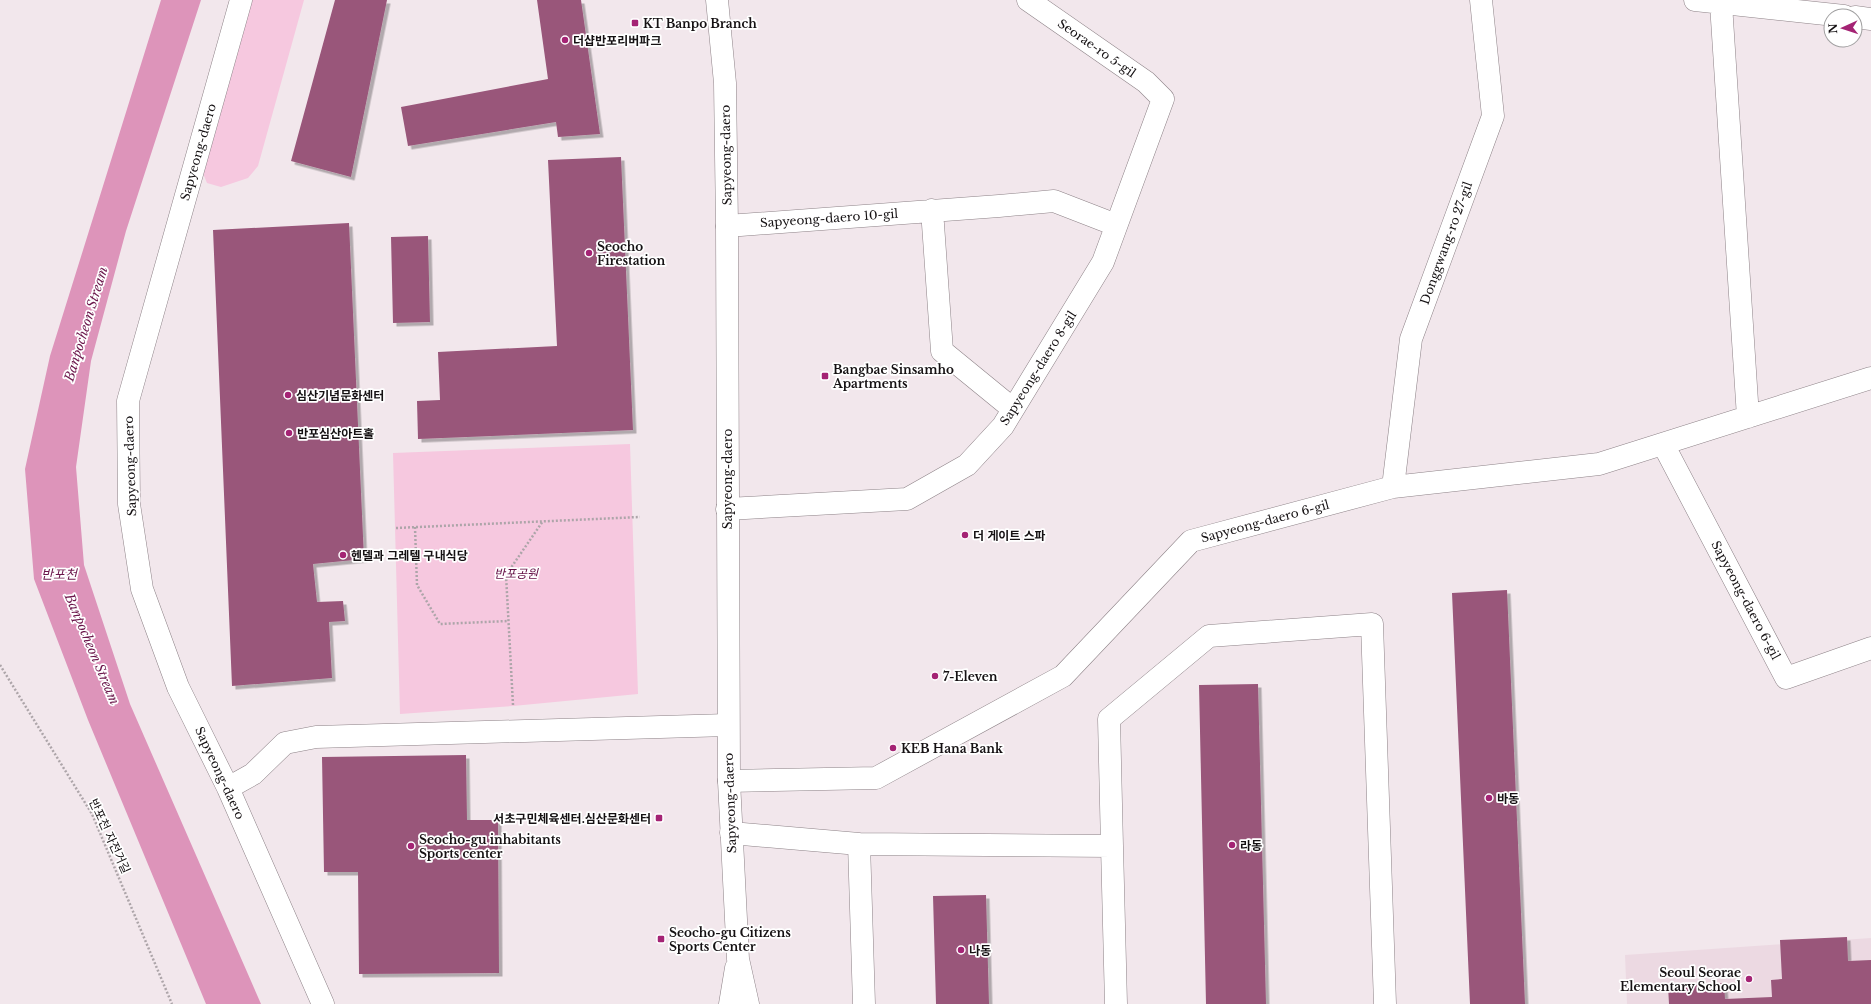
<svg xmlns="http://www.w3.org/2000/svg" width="1871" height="1004" font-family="'Libre Baskerville','Noto Sans KR',serif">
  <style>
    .built { fill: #ecd9e2 }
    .green { fill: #f6c8df }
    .water { fill: #dd94ba }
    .building { fill: #99567a; filter: url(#shadow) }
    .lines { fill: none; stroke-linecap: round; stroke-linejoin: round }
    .minor-casing { stroke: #8d8287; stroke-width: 23 }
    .major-casing { stroke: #8d8287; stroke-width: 23 }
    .path { stroke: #ada5a9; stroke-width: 2.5; stroke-dasharray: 2 2; stroke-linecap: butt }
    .minor { stroke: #fff; stroke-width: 22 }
    .major { stroke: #fff; stroke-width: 22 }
    .poi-dot { fill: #a42374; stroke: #fff; stroke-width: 1.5 }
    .labels { text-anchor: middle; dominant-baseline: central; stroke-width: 3.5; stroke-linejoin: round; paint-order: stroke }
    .poi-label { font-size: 12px; font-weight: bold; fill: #151113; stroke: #fff; text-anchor: start }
    .street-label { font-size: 12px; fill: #151113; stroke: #fff }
    .park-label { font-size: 12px; font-style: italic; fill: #610b42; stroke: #fff }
    .water-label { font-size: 13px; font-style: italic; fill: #6b164b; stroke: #fff }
  </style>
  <defs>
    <filter id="shadow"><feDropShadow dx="3.5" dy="3.5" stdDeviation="0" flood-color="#0004"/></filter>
  </defs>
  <rect width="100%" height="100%" fill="#f2e7ec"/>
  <path class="built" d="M1871,938V1004H1627L1625,955Z"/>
  <path class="green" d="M250,0H304L258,166L248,178L221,187L207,183L202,171Z
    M630,444L638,694L513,706L400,714L393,453Z"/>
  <path class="water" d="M161,0H201L126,231L91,361L76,467L84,565L130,704L261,1004H206L88,720L34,579L25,469L50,356Z"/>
  <path class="building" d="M335,0H387L351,177L291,161Z
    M537,0H581L600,134L558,137L556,122L408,146L401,107L548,79Z
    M621,157L633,430L418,439L417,401L440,400L438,352L557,346L548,160Z
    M349,223L364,559L313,564L317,602L343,601L345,621L329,622L332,678L232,686L213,230Z
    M428,236L430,322L393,323L391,237Z
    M1507,590L1525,1004H1470L1452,593Z
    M1258,684L1266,1004H1206L1199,685Z
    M466,755L467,820H498L499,973L359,974L358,872H324L322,757Z
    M986,895L989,1004H936L933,896Z
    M1847,937L1848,961L1871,960V1004H1669L1668,986L1724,983L1725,999L1772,997L1771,980L1782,979L1780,940Z"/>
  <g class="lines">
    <defs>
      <path id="minor" d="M241,0L128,401L129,504L142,589L178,687L228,788L323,1004
        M1695,0L1844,16
        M1721,4L1748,417
        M1855,17L1871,19
        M932,210L942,351L1013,409
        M727,226L999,206L1054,201L1116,225
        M1663,444L1786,678L1871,648
        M1393,487L1411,339L1493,116L1481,0
        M727,509L907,499L967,465L1003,426L1103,262L1163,99L1146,82L1028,0
        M729,781L876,778L1063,676L1191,541L1393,487L1599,464L1871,378
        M228,788L253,774L285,743L316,737L728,725
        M731,833L859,844
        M1112,846L1109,719L1209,636L1372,624L1385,1004
        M864,1004L859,844L1112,846L1116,1004"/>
      <path id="major" d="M717,0L725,83L727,226L729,781L738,959L748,1004
        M730,1004L736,968"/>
    </defs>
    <use href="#minor" class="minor-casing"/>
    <use href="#major" class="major-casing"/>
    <path class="path" d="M415,527L417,585L440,624L508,621
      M396,528L640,517
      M0,665L92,814L172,1004
      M513,705L506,575L543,521"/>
    <use href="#minor" class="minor"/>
    <use href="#major" class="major"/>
  </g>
  <g class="poi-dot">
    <rect x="631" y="19" width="8" height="8" rx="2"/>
    <circle cx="565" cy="40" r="4"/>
    <circle cx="589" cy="253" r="4"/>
    <rect x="821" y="372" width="8" height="8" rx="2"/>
    <circle cx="288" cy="395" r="4"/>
    <circle cx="289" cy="433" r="4"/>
    <circle cx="965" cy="535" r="4"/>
    <circle cx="343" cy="555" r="4"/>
    <circle cx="935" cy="676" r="4"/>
    <circle cx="893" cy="748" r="4"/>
    <circle cx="1489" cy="798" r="4"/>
    <rect x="655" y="814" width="8" height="8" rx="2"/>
    <circle cx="1232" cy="845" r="4"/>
    <circle cx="411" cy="846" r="4"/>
    <rect x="657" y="935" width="8" height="8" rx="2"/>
    <circle cx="961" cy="950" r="4"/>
    <circle cx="1749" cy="979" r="4"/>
  </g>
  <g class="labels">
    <g class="poi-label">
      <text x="643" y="23">KT Banpo Branch</text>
      <text x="573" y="40">더샵반포리버파크</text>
      <text x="597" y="246">Seocho<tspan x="597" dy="14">Firestation</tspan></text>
      <text x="833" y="369">Bangbae Sinsamho<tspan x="833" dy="14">Apartments</tspan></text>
      <text x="296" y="395">심산기념문화센터</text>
      <text x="297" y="433">반포심산아트홀</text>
      <text x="973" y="535">더 게이트 스파</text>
      <text x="351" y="555">헨델과 그레텔 구내식당</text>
      <text x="943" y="676">7-Eleven</text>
      <text x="901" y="748">KEB Hana Bank</text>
      <text x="1497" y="798">바동</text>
      <text x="651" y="818" text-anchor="end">서초구민체육센터.심산문화센터</text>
      <text x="419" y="839">Seocho-gu inhabitants<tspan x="419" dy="14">Sports center</tspan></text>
      <text x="1240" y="845">라동</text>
      <text x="669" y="932">Seocho-gu Citizens<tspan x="669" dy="14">Sports Center</tspan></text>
      <text x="969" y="950">나동</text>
      <text x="1741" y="972" text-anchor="end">Seoul Seorae<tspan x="1741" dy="14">Elementary School</tspan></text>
    </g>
    <g class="street-label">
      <text transform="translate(1097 48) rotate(35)">Seorae-ro 5-gil</text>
      <text transform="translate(198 152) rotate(-74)">Sapyeong-daero</text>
      <text transform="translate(726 155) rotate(-91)">Sapyeong-daero</text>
      <text transform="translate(829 218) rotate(-4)">Sapyeong-daero 10-gil</text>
      <text transform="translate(1446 243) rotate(-70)">Donggwang-ro 27-gil</text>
      <text transform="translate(1038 368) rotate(-58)">Sapyeong-daero 8-gil</text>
      <text transform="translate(130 466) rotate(-92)">Sapyeong-daero</text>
      <text transform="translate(727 479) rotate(-90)">Sapyeong-daero</text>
      <text transform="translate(1265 521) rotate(-15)">Sapyeong-daero 6-gil</text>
      <text transform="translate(1746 600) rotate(62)">Sapyeong-daero 6-gil</text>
      <text transform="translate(220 773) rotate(65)">Sapyeong-daero</text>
      <text transform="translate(730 803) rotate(-92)">Sapyeong-daero</text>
      <text transform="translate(110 836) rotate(65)">반포천 자전거길</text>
    </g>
    <g class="park-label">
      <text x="516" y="573">반포공원</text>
    </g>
    <g class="water-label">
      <text transform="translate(86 324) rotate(-73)">Banpocheon Stream</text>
      <text x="59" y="574">반포천</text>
      <text transform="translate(92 649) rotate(67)">Banpocheon Stream</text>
    </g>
  </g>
  <g transform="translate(1843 28) rotate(267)"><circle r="19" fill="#ffffff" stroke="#a1a0a1"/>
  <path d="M0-3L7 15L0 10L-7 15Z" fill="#a42374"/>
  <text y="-6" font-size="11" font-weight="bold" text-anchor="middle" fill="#151113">N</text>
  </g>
</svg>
